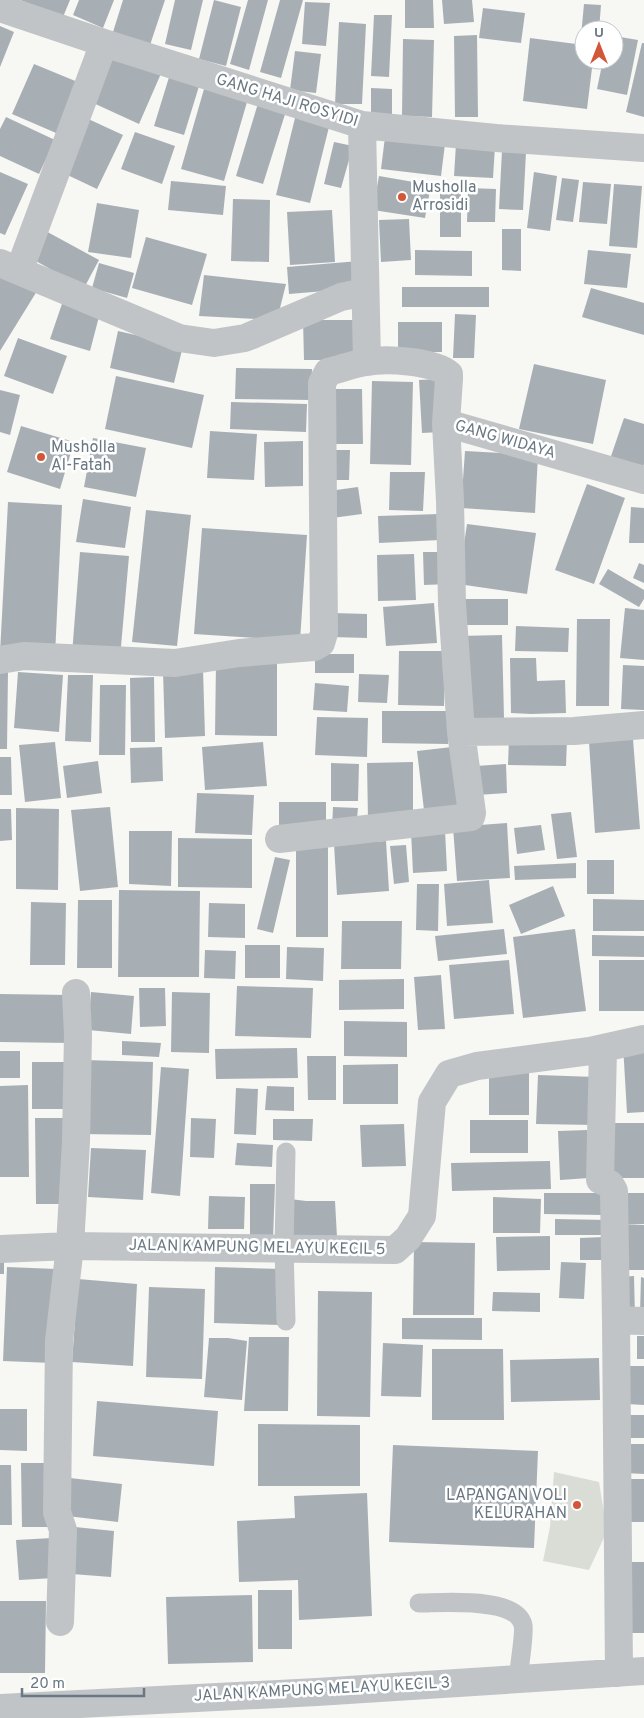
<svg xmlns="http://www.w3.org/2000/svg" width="644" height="1718" font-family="Overpass,sans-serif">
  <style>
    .green { fill: #d9ddd5 }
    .building { fill: #a8afb4 }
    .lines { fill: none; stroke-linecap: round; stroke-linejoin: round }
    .service { stroke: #c0c4c7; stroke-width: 19 }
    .minor { stroke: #c0c4c7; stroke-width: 28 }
    .poi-dot { fill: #d25738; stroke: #fff; stroke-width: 2 }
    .labels { text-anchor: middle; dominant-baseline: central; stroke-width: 5; stroke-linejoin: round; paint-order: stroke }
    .street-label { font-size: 16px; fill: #697882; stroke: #fff }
    .poi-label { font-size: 16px; fill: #697882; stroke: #fff; text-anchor: start }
  </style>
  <rect width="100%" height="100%" fill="#f7f7f4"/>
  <path class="green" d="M554,1472L599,1482L607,1531L589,1570L543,1561L550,1527Z"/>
  <path class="building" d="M20,0H70L63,17Z
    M79,0H114L103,28L73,15Z
    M123,0H165L150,45L113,32Z
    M175,0H203L191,50L165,44Z
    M214,0L241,7L226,66L199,59Z
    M248,0H268L249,70L230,64Z
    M280,0H303L281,78L260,72Z
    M405,0H433L434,28H405Z
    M442,0H472L474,22L444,24Z
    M305,2L330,3L326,46L302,44Z
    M584,4L601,5L599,30H584V37L581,36Z
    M483,8L525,13L521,43L479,38Z
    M374,15H392L389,77L371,76Z
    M339,22L366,24L362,104H335Z
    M0,26L14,32L0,67Z
    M477,35L478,117H455L454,36Z
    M614,36L638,40L627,95L597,89L603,60H614Z
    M530,38L584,45V60H593L587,109L523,101Z
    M403,39L434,40L432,117L402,116Z
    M642,43H644V117L626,112Z
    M114,48L163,69L139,124L91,102Z
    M295,51L321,54L316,93L290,90Z
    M34,64L85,85L63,136L12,114Z
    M170,74L200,83L184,135L154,126Z
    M371,88L392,89V114H371Z
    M204,89L247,102L224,181L181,169Z
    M259,100L287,108L263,184L236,176Z
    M296,114L330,123L310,203L276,195Z
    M6,117L55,140L39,174L0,156V129Z
    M84,117L123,135L97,189L59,171Z
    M135,132L175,146L162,184L121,169Z
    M385,137L445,144L441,176L381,169Z
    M334,142L353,146L341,188L324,184Z
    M456,144L495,146L493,178L454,176Z
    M502,150L526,152L523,210L499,209Z
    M0,172L28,184L5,235L0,233Z
    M534,172L557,176L550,231L527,228Z
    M379,176L431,185L425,218L373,210Z
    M562,178L579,180L573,222L556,220Z
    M171,181L226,186L223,215L168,210Z
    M583,182L611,184L607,224L579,222Z
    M614,184L642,186L637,248L609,246Z
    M468,188L496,189L495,222H467Z
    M440,191H461V237H440Z
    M233,199L270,200L269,262L231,261Z
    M97,203L139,210L131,258L88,252Z
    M332,210L335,262L290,265L287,212Z
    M409,219L411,260L381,262L379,220Z
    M42,229L99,260L84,288L27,256Z
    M502,229H521V271L502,270Z
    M146,237L207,254L192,305L132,288Z
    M415,250L472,251V276L415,275Z
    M588,250L631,254L627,288L584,284Z
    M359,261L361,288L289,294L287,267Z
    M99,263L134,273L127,298L92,288Z
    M0,269L37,291L0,351Z
    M204,275L286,284L277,320L199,316Z
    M402,287H489V307H402Z
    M591,288L644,303V335L582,317Z
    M65,295L101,309L90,351L50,339Z
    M455,314L476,315L474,358H453Z
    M303,320H362V360H304Z
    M398,322H442V352H398Z
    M118,331L183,346L174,383L110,368Z
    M18,338L67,356L53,394L4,376Z
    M534,364L606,380L593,444L519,429Z
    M236,368L312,369L311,400L235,399Z
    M116,376L204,395L192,448L105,429Z
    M438,379L441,432L422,433L419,380Z
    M372,381L413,382L411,465L370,464Z
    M332,389H362L363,444H334Z
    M0,390L20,395L10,435L0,432Z
    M231,402L307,404L306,432L230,429Z
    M624,418L644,424V464L640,476L608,465Z
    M21,426L74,442L60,489L7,472Z
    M210,431L257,434L254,480L207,478Z
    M93,438L146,448L136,497L84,487Z
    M303,441V486L265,487L264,442Z
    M325,450H350L349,480H325Z
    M465,451L538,455L535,513L461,508Z
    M390,472H425L423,511L389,510Z
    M587,484L625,498L594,584L555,570Z
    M358,487L362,514L332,518L329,491Z
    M83,499L131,507L125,548L76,542Z
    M8,502L62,505L55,656L0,653Z
    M631,507L644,508V543H629Z
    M146,510L191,515L177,646L132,642Z
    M439,514L440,540L379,543L378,516Z
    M467,524L536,533L527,594L458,584Z
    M202,528L307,535L300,641L194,634Z
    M80,552L129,556L120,658L72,654Z
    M423,552H448L449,584L424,585Z
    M414,554L416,600L378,601L377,555Z
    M639,563L644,565V583L633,578Z
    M608,569L644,590V599L639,607L599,584Z
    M461,599H508V625H461Z
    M434,603L437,643L386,646L383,607Z
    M625,608L644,610V660L620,658Z
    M333,613L367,614V638L332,637Z
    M577,619H610L609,706H576Z
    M516,626L569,628L568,652L515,651Z
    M502,635L504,718L461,719L459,636Z
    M399,651H445L444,706L398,705Z
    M315,654H354V673H315Z
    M510,658H536L537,681L565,680L566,713L531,714L511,713Z
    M216,662L277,663V736L215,735Z
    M623,665L644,666V710L621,709Z
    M203,669L205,736L165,738L163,671Z
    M0,672H8L7,749H0Z
    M18,672L63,675L59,732L14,728Z
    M359,674L389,675L387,703L358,702Z
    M68,675H93L91,742L65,741Z
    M154,677L155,742H131L130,678Z
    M315,683L349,686L347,712L313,710Z
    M100,685H126L125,755H99Z
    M382,711H449L448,744L382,743Z
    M317,717L368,718L367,757L315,755Z
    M509,738L567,739L566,766L508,765Z
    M633,739L640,829L595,833L589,742Z
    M55,742L61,798L25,802L19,745Z
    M263,742L267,786L205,790L202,747Z
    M162,747L163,781L131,783L130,748Z
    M452,747L458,806L424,810L417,751Z
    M0,757H11L12,795H0Z
    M98,761L102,793L67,798L63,766Z
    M413,762V818L368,819L367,763Z
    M331,763L359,764L358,801H331Z
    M506,764L507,793L477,795L476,766Z
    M197,793L254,795L252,835L195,833Z
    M279,802H326V828H279Z
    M110,807L118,887L80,891L71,810Z
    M333,807L358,808L356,829H332Z
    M16,808L59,809L58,890L16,889Z
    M0,809H11L12,840L0,841Z
    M571,812L577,857L557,859L551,814Z
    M507,823L510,878L457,881L453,827Z
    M541,825L545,850L517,854L514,828Z
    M445,830L447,871L413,873L411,832Z
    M129,831H172L171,886L129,884Z
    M178,838L252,839V888L178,887Z
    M386,841L389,891L337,895L334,844Z
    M296,843H328V937H296Z
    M406,845L409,882L394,884L390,846Z
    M275,857L290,860L273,933L257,929Z
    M587,860H614V894H587Z
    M576,863V878L515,880L514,866Z
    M489,880L493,923L447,926L444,884Z
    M417,884H439L438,931L416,930Z
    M553,886L565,916L521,934L509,905Z
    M119,890L200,891L199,977H118Z
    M593,899L644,900V931H593Z
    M78,900H112V968H77Z
    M31,902L66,903L65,965H30Z
    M209,903L245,904V938L208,937Z
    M342,921H402L401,969H341Z
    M504,929L507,954L438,961L435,936Z
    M575,929L586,1011L523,1018L513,937Z
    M592,935L644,936V957L592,956Z
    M245,945H280V978H245Z
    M287,947L324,948L323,981L286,979Z
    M205,950L236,951L235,979L204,978Z
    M509,960L514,1014L454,1019L449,965Z
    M599,960H644V1011H599Z
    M441,975L445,1029L418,1030L414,977Z
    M404,979V1009L339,1010V980Z
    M237,986L313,988L311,1038L235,1036Z
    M139,988H165L166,1026L140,1027Z
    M91,992L134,996L131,1034L88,1030Z
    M172,992L210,993L209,1053L171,1052Z
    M0,994L69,995V1043L0,1042Z
    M344,1021L407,1022V1057L344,1056Z
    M122,1041L161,1043L159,1057L122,1055Z
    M644,1044V1112L627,1113L623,1045Z
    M297,1048L298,1078L216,1079L215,1049Z
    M0,1051H20V1078H0Z
    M307,1056H336V1100H308Z
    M84,1060L153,1062L151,1135L82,1134Z
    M32,1062H73V1109H32Z
    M398,1064V1104H343V1065Z
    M161,1067L189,1069L180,1196L151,1193Z
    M489,1070H529V1115H489Z
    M538,1075L596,1077L595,1125L536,1124Z
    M28,1085L29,1177H0V1086Z
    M267,1086L294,1087V1111L265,1110Z
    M236,1088L258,1089L256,1135L234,1134Z
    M35,1118H67L68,1204H36Z
    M191,1118L216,1119L214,1158L190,1157Z
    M273,1119H313L312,1141L273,1140Z
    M470,1120H528V1153H470Z
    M605,1123H644V1178H605Z
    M404,1124L406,1166L362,1167L360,1125Z
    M587,1130L589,1178L560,1180L558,1131Z
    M237,1143L273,1145L272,1167L235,1165Z
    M91,1148L146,1150L143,1200L88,1197Z
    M550,1161L551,1189L452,1191L451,1163Z
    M250,1184H275L273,1239H250Z
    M544,1193H601V1215L544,1214Z
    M627,1193H644V1224H627Z
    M209,1196L245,1197L244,1229H208Z
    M493,1197L541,1199L540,1233H493Z
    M290,1199L306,1201H335L337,1237H292Z
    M555,1219L608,1220V1235H555Z
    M623,1224L644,1225V1270H622Z
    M550,1236V1270L497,1271L496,1237Z
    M604,1237L605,1260H580V1238Z
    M414,1242L475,1243L474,1315H413Z
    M0,1250H4V1274H0Z
    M561,1262L586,1263L584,1299L559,1298Z
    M7,1267L56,1269L52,1363L3,1361Z
    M215,1267L282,1269L280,1325L214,1323Z
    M634,1276L635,1317H622L621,1277Z
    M641,1277L644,1278V1314L640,1313Z
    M78,1279L137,1284L133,1366L72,1362Z
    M149,1287L205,1289L202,1379L146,1377Z
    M318,1291L372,1292L370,1417L317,1416Z
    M493,1292L540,1293V1312L492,1311Z
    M402,1318H482V1340L402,1339Z
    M637,1336H644V1359H637Z
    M249,1337H289L288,1411H244Z
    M209,1338H228L247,1341L242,1400L204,1397Z
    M383,1343L423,1345L421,1397L381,1396Z
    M432,1349H503L504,1420H432Z
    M599,1358L600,1400L511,1402L510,1360Z
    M629,1366H644V1405L627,1404Z
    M97,1401L218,1411L214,1466L93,1456Z
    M0,1409H27V1451L0,1450Z
    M625,1415H644V1438H625Z
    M258,1424L360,1425V1486H258Z
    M625,1444H644V1474L625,1473Z
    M393,1445L538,1451L534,1548L389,1542Z
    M21,1463H50L52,1527H22Z
    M0,1465H11L12,1525H0Z
    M70,1478L122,1484L118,1522L67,1516Z
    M629,1479H644V1522H628Z
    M367,1493L372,1616L299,1620L298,1580L239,1582L237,1521L295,1518L294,1496Z
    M75,1527L114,1531L111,1577L72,1574Z
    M52,1538L55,1578L19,1580L16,1540Z
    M631,1562H644V1633H629Z
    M258,1590H292V1649H258Z
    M252,1595L253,1662L168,1664L166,1597Z
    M0,1601H46L45,1673H0Z"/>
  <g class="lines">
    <path class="service" d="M286,1152L284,1248L286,1321
      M419,1603C442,1603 516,1596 523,1625C525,1632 519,1669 518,1679"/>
    <path class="minor" d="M0,8L104,43L362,125L496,138L644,148
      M362,125L367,362
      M0,263L179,338L214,343L245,338L341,297L365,292
      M19,271L104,43
      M446,423L450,501L452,604L461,732L574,731L644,725
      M0,660L24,656L175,663L239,653L314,647L321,643L324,633L322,383L328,372C341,369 353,364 366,362C386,358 433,361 449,374V379L446,423L644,480
      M279,839L471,817L472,813L461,732
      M603,1049L600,1180L610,1184L614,1191L616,1320L619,1673
      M0,1249L70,1246L395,1250L408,1238L422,1216L432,1102L449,1074L477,1066L590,1051L644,1039
      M616,1320L644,1321
      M60,1622L63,1530L57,1512L59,1341L70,1246L76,1142L78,1034L76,993
      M0,1708L317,1692L644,1671"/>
  </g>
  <g class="poi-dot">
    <circle cx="402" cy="197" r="5"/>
    <circle cx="41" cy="457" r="5"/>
    <circle cx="577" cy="1505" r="5"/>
  </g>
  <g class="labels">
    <g class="street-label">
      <text transform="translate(287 101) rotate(17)">GANG HAJI ROSYIDI</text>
      <text transform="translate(505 440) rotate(16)">GANG WIDAYA</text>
      <text transform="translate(257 1248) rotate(1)">JALAN KAMPUNG MELAYU KECIL 5</text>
      <text transform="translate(322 1690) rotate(-3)">JALAN KAMPUNG MELAYU KECIL 3</text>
    </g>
    <g class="poi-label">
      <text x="412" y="188">Musholla<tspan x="412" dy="18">Arrosidi</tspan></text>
      <text x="51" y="448">Musholla<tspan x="51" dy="18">Al-Fatah</tspan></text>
      <text x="567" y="1496" text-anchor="end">LAPANGAN VOLI<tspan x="567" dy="18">KELURAHAN</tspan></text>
    </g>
  </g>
  <g transform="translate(599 45)"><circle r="24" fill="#ffffff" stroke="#c3c9cd"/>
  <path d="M0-4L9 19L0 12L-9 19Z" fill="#d25738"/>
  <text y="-8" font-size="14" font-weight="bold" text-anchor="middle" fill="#697882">U</text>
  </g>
  <path d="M22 1688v8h122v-8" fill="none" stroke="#697882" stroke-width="2.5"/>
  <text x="30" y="1688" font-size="15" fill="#697882" stroke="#ffffff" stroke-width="4" paint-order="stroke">20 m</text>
</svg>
